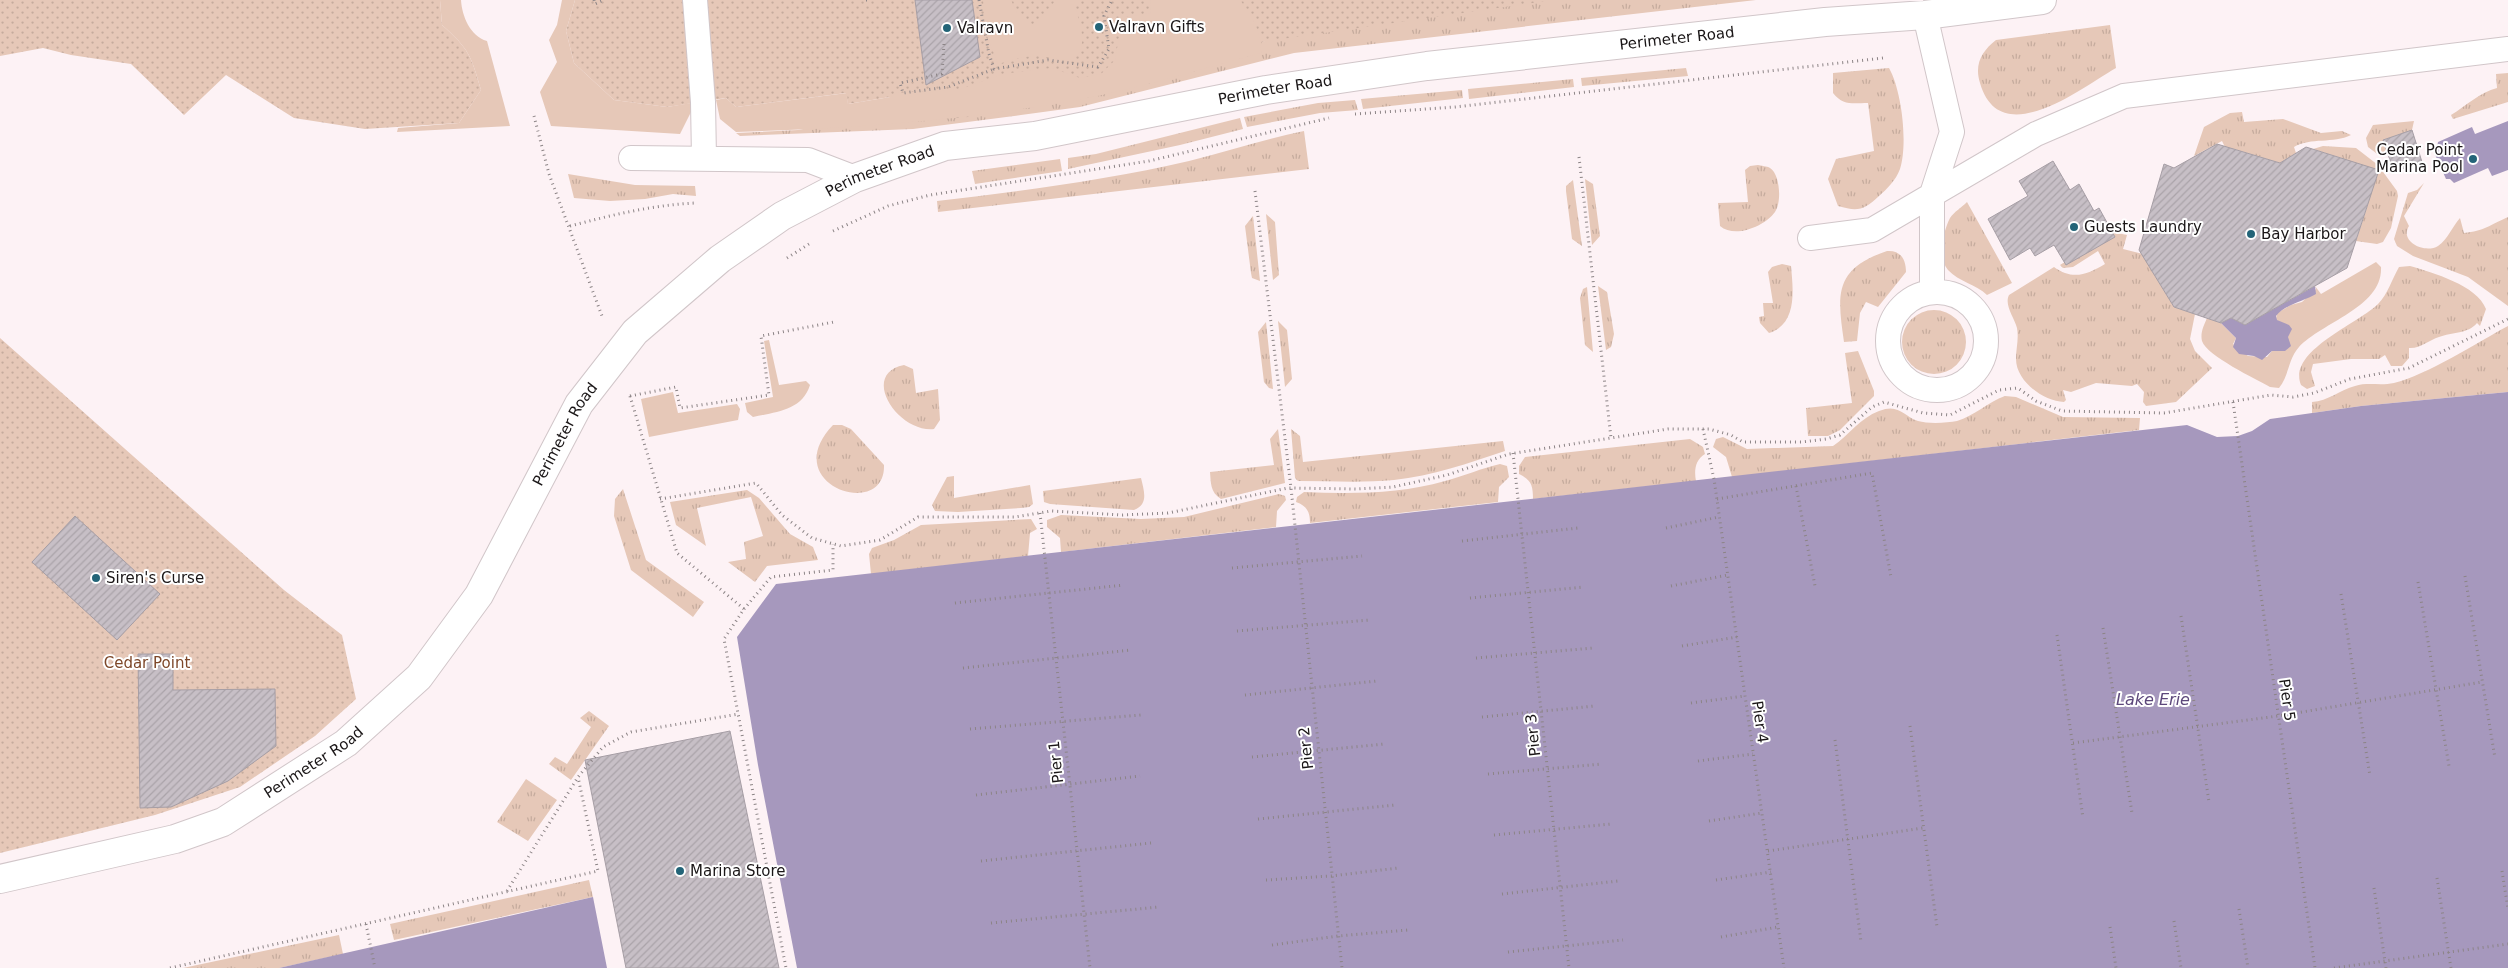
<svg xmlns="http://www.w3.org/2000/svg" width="2508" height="968" font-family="'DejaVu Sans',sans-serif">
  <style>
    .grass { fill: url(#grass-tufts) }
    .park { fill: url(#park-dots) }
    .garden { fill: #e6c8b8 }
    .water { fill: #a698bd }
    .building { fill: url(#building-hatch); stroke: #a69ea5 }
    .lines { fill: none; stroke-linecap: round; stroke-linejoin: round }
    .lane-casing { stroke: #d1c6c9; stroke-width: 26 }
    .street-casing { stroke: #d1c6c9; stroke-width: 30 }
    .path { stroke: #8c8486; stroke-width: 3; stroke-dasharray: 1 4; stroke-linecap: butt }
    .lane { stroke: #fff; stroke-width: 24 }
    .street { stroke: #fff; stroke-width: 28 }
    .poi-dot { fill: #236478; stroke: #fff; stroke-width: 2 }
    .labels { text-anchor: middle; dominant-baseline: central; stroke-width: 4; stroke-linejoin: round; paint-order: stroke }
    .poi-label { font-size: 15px; fill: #1a1617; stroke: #fff; text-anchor: start }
    .street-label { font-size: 15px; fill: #1a1617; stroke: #fff }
    .park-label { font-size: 15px; fill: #7d4729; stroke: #fff }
    .water-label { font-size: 16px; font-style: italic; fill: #5d487b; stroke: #fff }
  </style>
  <defs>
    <pattern id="grass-tufts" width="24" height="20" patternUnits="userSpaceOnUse" patternTransform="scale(1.25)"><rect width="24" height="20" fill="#e6c8b8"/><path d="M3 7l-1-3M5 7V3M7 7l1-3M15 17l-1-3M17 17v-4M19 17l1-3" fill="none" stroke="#c5ab9d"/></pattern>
    <pattern id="park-dots" width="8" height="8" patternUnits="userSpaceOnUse" patternTransform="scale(1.25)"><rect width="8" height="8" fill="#e6c8b8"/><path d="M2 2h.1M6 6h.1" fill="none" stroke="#c5ab9d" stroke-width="1.8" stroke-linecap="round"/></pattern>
    <pattern id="building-hatch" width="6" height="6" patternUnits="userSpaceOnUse" patternTransform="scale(1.25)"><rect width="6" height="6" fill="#c7bfc6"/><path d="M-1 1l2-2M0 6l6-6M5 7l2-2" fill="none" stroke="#aaa3a9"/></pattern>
  </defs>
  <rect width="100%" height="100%" fill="#fdf2f5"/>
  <path class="grass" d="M1428,0H1756L1294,53L1080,107L1021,115L913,129L740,136L736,133L798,130L1261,42Z
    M2110,25L2116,68C2080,89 2000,152 1980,83C1974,64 1982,51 1996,40Z
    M1686,68L1688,76L1582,86L1581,78Z
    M1889,68C1902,91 1908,144 1900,169C1896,180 1887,189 1879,196C1864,210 1858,212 1838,206L1828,179L1836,159L1874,151L1868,103C1853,103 1843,106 1833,93V73Z
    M2508,73V102L2453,119L2451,115C2466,106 2480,92 2497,88L2496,74Z
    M1573,79L1574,87L1469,99L1468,89Z
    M1462,90L1463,98L1363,109L1361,99Z
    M1355,100L1358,110L1320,113L1247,127L1244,117L1318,103Z
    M2242,112L2244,122L2283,119L2321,133L2342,131L2351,135C2333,144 2311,137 2294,147L2296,153L2280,163L2234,149L2228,153L2222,141L2194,156L2204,127L2230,113Z
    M1240,118L1243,129L1180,145L1068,169V158L1096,154Z
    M2414,121L2412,130L2383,140L2387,151L2385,156H2380L2368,147L2366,138L2373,125Z
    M1304,131L1309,169L938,212L937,201C1022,191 1107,180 1189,161C1228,151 1265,139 1304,131Z
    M2323,146L2356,148L2378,165L2397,191L2398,196L2391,228L2383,242L2377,244L2356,241L2368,204L2341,158L2313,149Z
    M1060,159L1062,171L975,184L972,171Z
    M1758,165C1761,166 1767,166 1770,168C1780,174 1782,202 1775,212C1765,226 1735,239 1720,226L1718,203L1748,202L1745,170L1750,166Z
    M568,174L635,185L695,186L696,196L673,194L645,199L610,201L574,198Z
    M1585,179L1593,184L1600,236L1592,245Z
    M1573,180L1582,246L1572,239L1566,191V186Z
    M2424,183L2404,216L2409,226C2399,242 2425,254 2438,246C2448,239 2452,227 2460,218L2464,233C2484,231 2490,225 2508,217V306L2468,277L2413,256L2397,246L2394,239L2408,193L2417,190Z
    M1967,202L2012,283L1987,295C1976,284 1959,282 1948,270C1937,257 1943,232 1950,218C1954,212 1962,207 1967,202Z
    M1266,214L1275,222L1279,275L1273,280Z
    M1253,216L1260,281L1252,278L1251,273L1245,226Z
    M2112,232L2127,235L2123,249L2151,256L2149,266L2174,307L2195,314L2190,339L2195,351L2212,368L2176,402L2146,406L2143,402L2144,392L2137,384L2132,386L2096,383L2071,392L2063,390L2066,400L2064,402C2043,401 2016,381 2016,359C2016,348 2019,339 2017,328C2014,317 2004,305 2009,295L2054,267C2073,281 2088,274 2105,264L2098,251L2073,267L2063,268L2060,265Z
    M1887,251C1901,250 1906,260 1906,272L1878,307L1866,302L1860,313L1857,341L1844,342C1837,294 1834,269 1887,251Z
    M1782,264L1791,266C1793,289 1798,324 1769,333L1760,323L1759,317L1764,316L1763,303H1773L1768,272L1772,267Z
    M2410,266C2433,273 2477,285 2486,309L2480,326L2477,323C2468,334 2452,332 2439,337C2429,340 2420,349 2409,348V358L2402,366H2391L2385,355L2379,359H2351L2313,364L2311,372L2315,386L2307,389L2301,385C2287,351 2358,324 2378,304C2388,294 2392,279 2399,267Z
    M1598,286L1607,292L1614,334L1611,347L1606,350Z
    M1587,287L1593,352L1585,345L1580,298L1583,289Z
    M1902 342a32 32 0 1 1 64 0a32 32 0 1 1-64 0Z
    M1278,321L1287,330L1292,379L1285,387Z
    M1266,322L1273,389L1269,388L1264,382L1258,332Z
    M2508,326V392L2361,406L2312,413V402C2328,401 2340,390 2355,386C2367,382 2381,386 2394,383C2427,375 2476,343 2508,326Z
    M1858,351L1874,391V396L1840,430L1828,436H1808L1806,408L1852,403L1845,353Z
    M904,365L913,369L916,393L938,389L940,420L934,429C898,433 859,374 904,365Z
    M2005,396L2016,397L2063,417L2140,418L2139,430L1732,477L1726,457L1713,447L1716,439L1723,437L1747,449L1833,446C1849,435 1860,418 1879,411C1899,403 1903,416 1918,421C1928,424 1947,423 1957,421C1974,416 1988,402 2005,396Z
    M833,425H842L851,429L884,465C886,521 776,485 833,425Z
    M1278,429L1285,483L1221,499C1210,492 1211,483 1210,472L1274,465L1270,439Z
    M1291,429L1300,436L1303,462L1503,441L1505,451C1469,463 1432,476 1394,480C1362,483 1330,481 1298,481L1295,478Z
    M1690,439L1703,447L1705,454C1695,460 1694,471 1696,481L1533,499C1533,485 1531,480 1519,474V466L1525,457Z
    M1500,464L1507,466L1509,477L1499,487L1498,502L1310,523C1310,512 1307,506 1296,502L1297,497L1304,492C1351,494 1400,494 1445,481C1464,476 1482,468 1500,464Z
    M954,476V498L1030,485L1033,504L1029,507L1021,508L958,512L935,511L932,505L947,477Z
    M1141,478C1144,491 1149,504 1134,510L1050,504L1044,502L1043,491Z
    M623,489L646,560L704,602L693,617L631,570L614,516L615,499Z
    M747,490L759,498L790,534L813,547L818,560L767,566L755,582L728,562L746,559L744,542L763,536L751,497L697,508L706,546L676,525L670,502Z
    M1279,494L1285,496L1286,500L1277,511L1276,527L1061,552L1060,538L1047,527V520L1061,515L1141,519L1184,517Z
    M1031,519L1037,529L1030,533L1028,556L871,574L869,554L872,548L894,540L921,525Z
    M589,711L609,726L571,780L549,764L555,757L567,764L591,727L580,718Z
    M526,779L557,800L528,841L497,822Z
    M589,880L593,897L394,940L390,924Z
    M339,935L343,954L279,968H183Z"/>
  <path class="park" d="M0,0H440L442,25C469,49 471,55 481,90L459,123L365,129L294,118L226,75L184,115L131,64L71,55L43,48L0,56Z
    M575,0H1553L1262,42L1261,53L1097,96L968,117L891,123L890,97L848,104L846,93L736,107L726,98L667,107L614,100L574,63L566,31Z
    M0,338L284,590L342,635L356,699L315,736L240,787L155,815L0,853Z"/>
  <path class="garden" d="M440,0H461C462,16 470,36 487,41L510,126L397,132L398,128L459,123L481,90C471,55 469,49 442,25Z
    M562,0H575L566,31L574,63L614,100L667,107L691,103L692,110L680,134L551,126L540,92L557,62L549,40L557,25Z
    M983,0H1011L1017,13L1030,26L1038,21L1056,0H1074C1076,14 1083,27 1082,42C1081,72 1049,54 1032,56C1021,57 1009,61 998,64L987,36Z
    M1150,0H1240C1252,16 1262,32 1261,53C1207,67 1152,85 1097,96C978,120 856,128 736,132L720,119L716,100L726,98L736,107L847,93L848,104L890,97L896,93L961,89L1002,74L1052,68L1080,78L1101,74L1115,60L1119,37L1116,18L1151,13Z
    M2376,262L2381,267C2383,307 2322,322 2299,347C2288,359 2289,376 2279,388L2270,387C2256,379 2207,356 2202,341C2200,333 2204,325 2207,318L2221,323L2236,338L2233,344L2248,356L2267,357L2272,351L2288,342L2286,325L2276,320L2277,313L2291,305L2302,302L2316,289L2315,286L2321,294Z
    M769,340L779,385L806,381L810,385C802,411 775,412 753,417L747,412L745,403L773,397L764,341Z
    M673,392L678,413L737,404L740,409L738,420L649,437L641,399Z"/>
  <path class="water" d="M2508,121V170L2492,176L2488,168L2454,183L2450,179H2446L2433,150L2437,147L2438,142L2472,127L2475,134Z
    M2315,286L2316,294C2304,301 2284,305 2276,316L2277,320L2289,325L2292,329L2288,337L2291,346L2285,351H2272L2262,360L2254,356L2239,354L2233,347L2236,338L2221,323L2231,318L2245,325Z
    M2508,392V968H797L758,765L737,637L776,584L2187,425L2217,437L2238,436L2252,431L2270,419L2361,406Z
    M593,897L607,968H279Z"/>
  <path class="building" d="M915,0H972L980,57L926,85Z
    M2412,130L2422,162L2394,172L2383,140Z
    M2217,144L2280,163L2306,147L2379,170L2347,268L2245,325L2231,318L2221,323L2174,307L2139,250L2164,164L2174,168Z
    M2053,161L2070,190L2079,184L2094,211L2099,208L2115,237L2066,265L2054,245L2035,256L2030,248L2010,260L1988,219L2028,196L2019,181Z
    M75,516L160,594L117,640L32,562Z
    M138,654H173V690L275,689L276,746L228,781L171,807L140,808Z
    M730,731L779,968H626L585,760Z"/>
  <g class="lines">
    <defs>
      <path id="lane" d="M695,0L703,102L704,158
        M1925,15L1952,132L1932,194V292
        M631,158L808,160L855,178
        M1810,238L1872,230L2036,134L2124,96L2508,49
        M1888 341a49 49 0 1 1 98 0a49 49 0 1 1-98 0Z"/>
      <g id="street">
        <path id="s1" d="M0,879L175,839L223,822L346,743L419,677L479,595L579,404L635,332L720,259L782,216L855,178L945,146L1035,136L1266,90L1427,66L1825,22L1925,15L2042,0"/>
      </g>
    </defs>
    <use href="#lane" class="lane-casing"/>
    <use href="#street" class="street-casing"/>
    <path class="path" d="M594,0L595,4L604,0
      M866,0H868
      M979,0L989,54L994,69L1048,60L1098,67L1109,49L1104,16L1112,0
      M944,44L942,74L900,83L903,93L948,87L994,69
      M1355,114L1455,107L1883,58L1885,55
      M534,116L549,174L602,316
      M1579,157L1611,438
      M1255,191L1291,488L1342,968
      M570,226C612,215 652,205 696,203
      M833,231L888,206L930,195L1149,161L1329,118
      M787,258L809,244
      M630,396L677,553L744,609L724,639L786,968
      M630,396L676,387L680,408L769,395L761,336L834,322
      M2233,402L2315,968
      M1703,429L1714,479L1784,968
      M1513,453L1569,968
      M1796,486L1815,586
      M660,499L756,483L782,515L812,538L841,546L880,540L918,517H1015L1051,511L1123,515L1168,513L1288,488L1357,489L1393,487L1447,475L1509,454L1668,429H1709L1731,435L1743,442H1802L1826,439L1840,435L1872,407L1884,402L1923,413L1950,415L1999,390L2018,388L2036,401L2062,411L2164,413L2271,395L2293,397L2314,393L2350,379L2409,368L2508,319
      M1717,499L1872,473L1891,577
      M1040,513L1090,968
      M1666,528L1719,517
      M1462,541L1578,528
      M1232,568L1362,556
      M2465,576L2495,758
      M2418,582L2449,766
      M1671,586L1728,575
      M2341,594L2370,776
      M1470,598L1584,587
      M955,603L1124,585
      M744,609L771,577L833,570V544
      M2181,616L2209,802
      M2103,628L2132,813
      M1237,631L1370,620
      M2057,635L2083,818
      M1682,646L1737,637
      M1476,658L1593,648
      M963,668L1131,650
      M1245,695L1377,681
      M1691,703L1745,696
      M1482,717L1595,706
      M1910,726L1937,927
      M970,729L1141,715
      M1835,740L1861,942
      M2073,743L2278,716L2482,682
      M1252,757L1384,744
      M1698,761L1753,754
      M1488,774L1602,764
      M976,795L1140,776
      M1258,819L1395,805
      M1709,821L1762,813
      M1494,835L1611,824
      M1768,851L1923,828
      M981,861L1151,843
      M2502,871L2508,909
      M2437,878L2451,968
      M1266,880L1331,876L1398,868
      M1716,880L1771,872
      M2374,888L2386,968
      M507,891L578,777L603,747L631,732L739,714
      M1502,894L1618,881
      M2239,909L2248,968
      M2174,921L2181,968
      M991,923L1159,907
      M366,924L375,968
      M2110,927L2116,968
      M1721,937L1778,927
      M1272,945L1338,936L1408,930
      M1508,952L1623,940
      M170,968L598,871L578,777
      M2334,968L2508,944"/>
    <use href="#lane" class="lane"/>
    <use href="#street" class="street"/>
  </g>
  <g class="poi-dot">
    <circle cx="1099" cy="27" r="5"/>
    <circle cx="947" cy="28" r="5"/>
    <circle cx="2473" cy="159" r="5"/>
    <circle cx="2074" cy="227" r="5"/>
    <circle cx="2251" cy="234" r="5"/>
    <circle cx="96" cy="578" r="5"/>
    <circle cx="680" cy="871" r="5"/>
  </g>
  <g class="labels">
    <g class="poi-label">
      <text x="1109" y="27">Valravn Gifts</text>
      <text x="957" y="28">Valravn</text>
      <text x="2463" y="150" text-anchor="end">Cedar Point<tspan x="2463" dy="17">Marina Pool</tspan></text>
      <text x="2084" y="227">Guests Laundry</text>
      <text x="2261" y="234">Bay Harbor</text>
      <text x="106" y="578">Siren's Curse</text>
      <text x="690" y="871">Marina Store</text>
    </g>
    <g class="street-label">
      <text stroke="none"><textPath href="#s1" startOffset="1989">Perimeter Road</textPath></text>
      <text stroke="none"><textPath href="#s1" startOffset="1584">Perimeter Road</textPath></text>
      <text stroke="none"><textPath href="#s1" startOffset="1179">Perimeter Road</textPath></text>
      <text stroke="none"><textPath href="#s1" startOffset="759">Perimeter Road</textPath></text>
      <text transform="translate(2287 700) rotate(82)">Pier 5</text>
      <text transform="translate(1760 722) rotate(82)">Pier 4</text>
      <text transform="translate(1533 735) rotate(-96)">Pier 3</text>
      <text transform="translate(1306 748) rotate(-96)">Pier 2</text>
      <text stroke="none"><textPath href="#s1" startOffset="339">Perimeter Road</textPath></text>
      <text transform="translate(1056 762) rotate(-96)">Pier 1</text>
    </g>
    <g class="park-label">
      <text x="147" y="663">Cedar Point</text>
    </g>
    <g class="water-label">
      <text x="2153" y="699">Lake Erie</text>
    </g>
  </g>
</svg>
